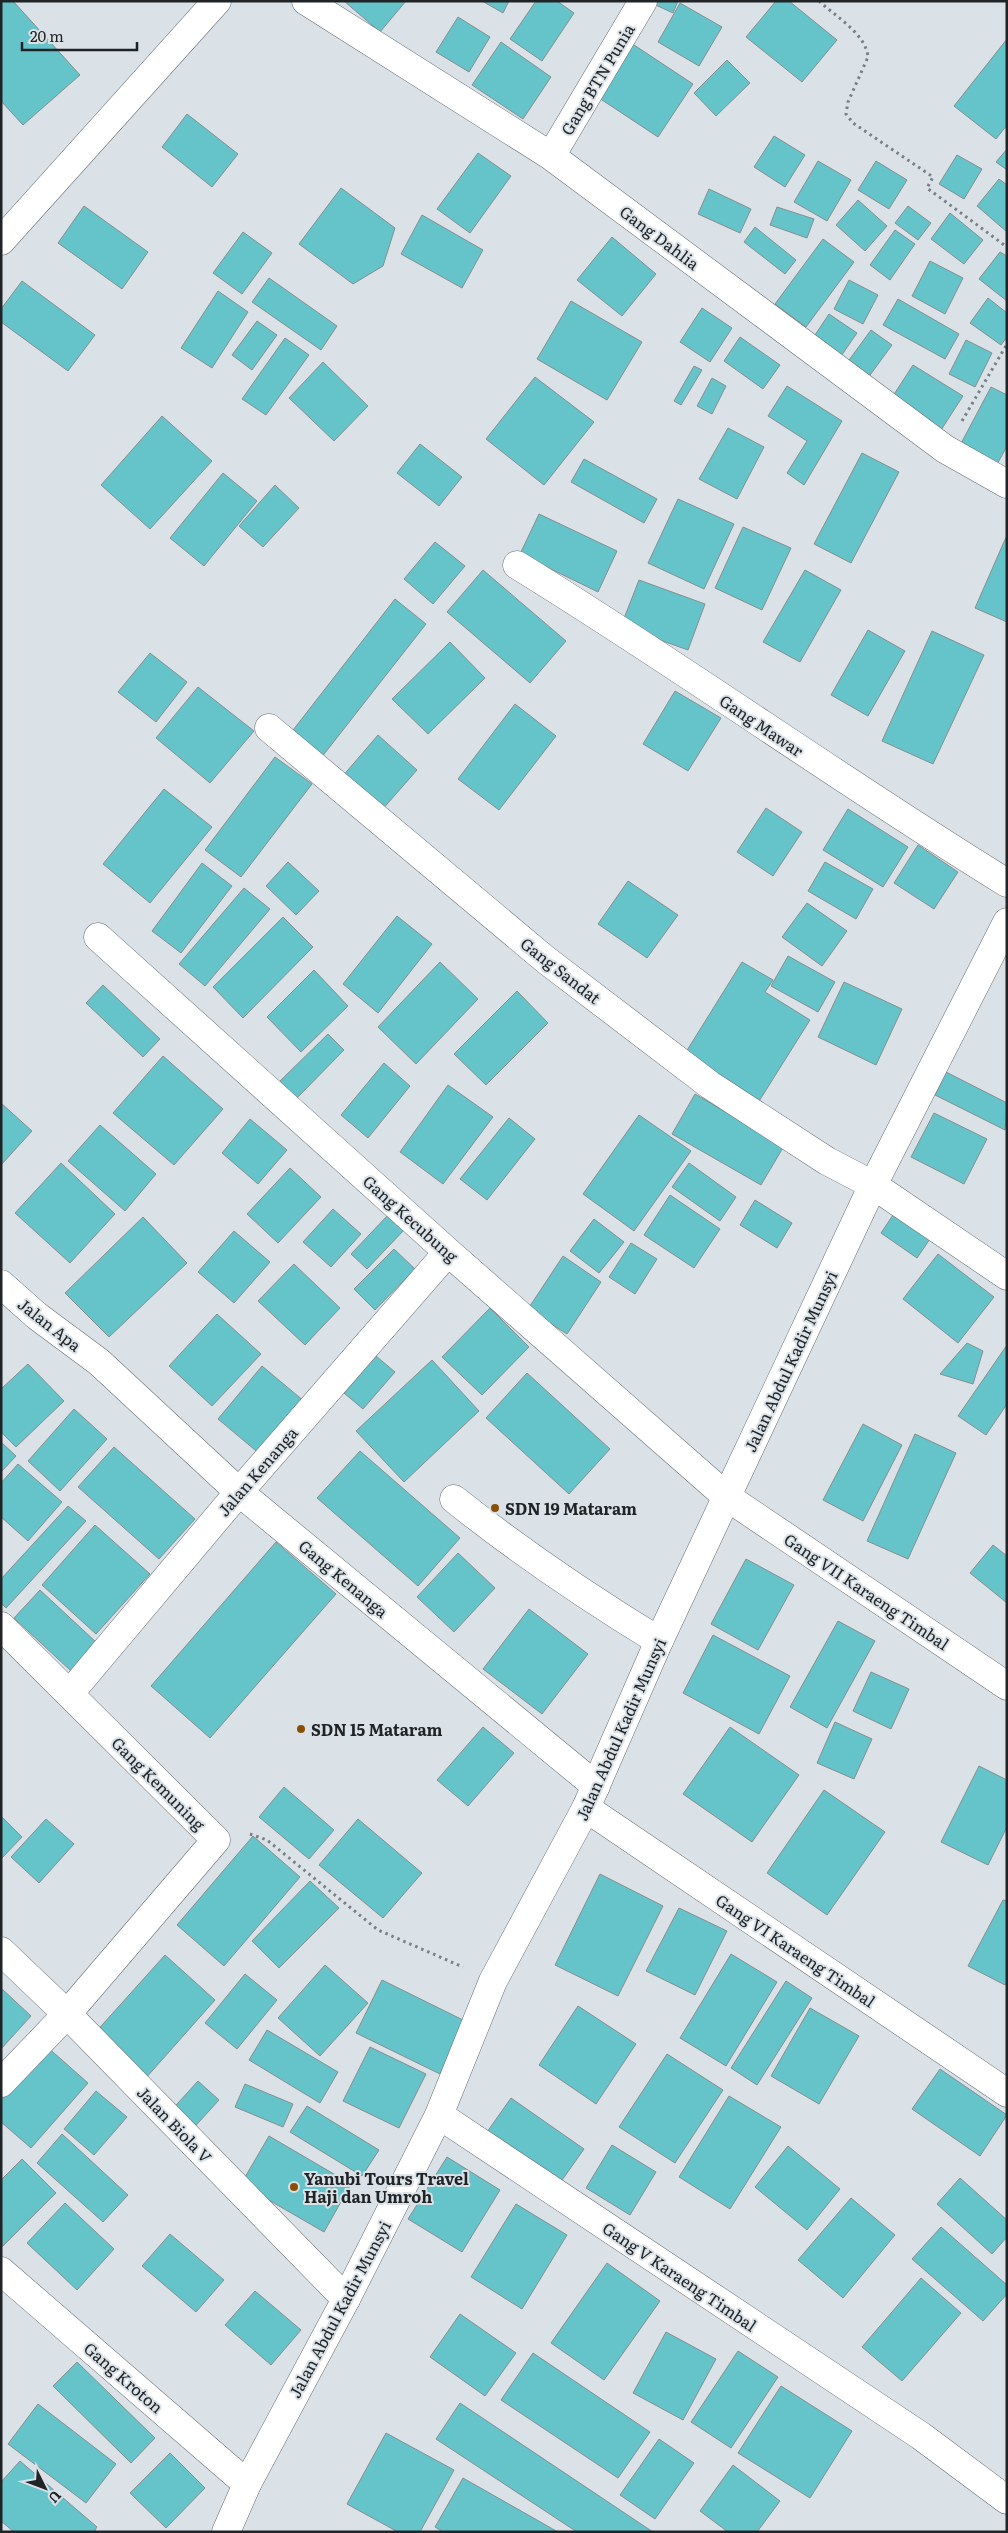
<svg xmlns="http://www.w3.org/2000/svg" width="1008" height="2533" font-family="Literata,serif">
  <style>
    .building { fill: #65c3ca; stroke: #858f8f }
    .lines { fill: none; stroke-linecap: round; stroke-linejoin: round }
    .minor-casing { stroke: #686f74; stroke-width: 29 }
    .tertiary-casing { stroke: #686f74; stroke-width: 29 }
    .path { stroke: #797f83; stroke-width: 3; stroke-dasharray: 2.5 4; stroke-linecap: butt }
    .minor { stroke: #fff; stroke-width: 28 }
    .tertiary { stroke: #fff; stroke-width: 28 }
    .poi-dot { fill: #894f06; stroke: #dae2e8; stroke-width: 2 }
    .labels { text-anchor: middle; dominant-baseline: central; stroke-width: 4; stroke-linejoin: round; paint-order: stroke }
    .street-label { font-size: 16px; fill: #212426; stroke: #dae2e8 }
    .poi-label { font-size: 16px; font-weight: bold; fill: #212426; stroke: #dae2e8; text-anchor: start }
  </style>
  <rect width="100%" height="100%" fill="#dae2e8"/>
  <path class="building" d="M1,1H13L80,75L23,125L1,101Z
    M344,1H406L380,32Z
    M482,1H509L503,13Z
    M536,1H557L574,13L542,61L510,39Z
    M647,1H678L673,13Z
    M776,1H789L837,40L802,82L746,37Z
    M680,3L722,27L699,66L658,42Z
    M458,17L490,37L469,72L436,52Z
    M1007,39V125L996,139L954,106Z
    M628,41L693,84L658,137L593,94Z
    M501,42L551,77L523,119L472,85Z
    M727,60L750,83L716,116L694,93Z
    M187,114L238,154L212,187L162,147Z
    M774,136L805,155L785,187L754,167Z
    M1007,149V170L996,162Z
    M478,153L511,176L470,233L437,209Z
    M957,155L982,169L964,199L939,184Z
    M818,161L851,180L827,221L794,202Z
    M876,161L907,180L889,209L858,190Z
    M999,179L1007,185V232L977,206Z
    M341,188L395,228L383,266L353,284L299,244Z
    M709,189L751,209L740,233L698,214Z
    M858,200L887,226L865,251L836,225Z
    M84,206L148,252L122,289L58,243Z
    M908,206L931,223L918,240L895,223Z
    M777,207L814,219L807,238L770,225Z
    M950,213L983,240L964,264L931,239Z
    M422,215L483,250L462,288L401,254Z
    M755,227L796,260L785,274L744,242Z
    M895,230L915,244L890,280L870,265Z
    M243,232L272,253L242,294L213,273Z
    M612,237L656,274L622,316L577,280Z
    M823,239L854,262L806,327L775,304Z
    M1000,252L1007,256V301L979,279Z
    M930,261L963,278L945,314L912,296Z
    M269,278L337,326L321,350L252,302Z
    M849,280L878,295L863,324L834,309Z
    M22,281L95,335L68,371L1,322V309Z
    M218,291L248,312L212,368L181,348Z
    M988,298L1007,313V337L1001,345L970,323Z
    M898,299L959,334L945,359L883,325Z
    M571,301L642,342L607,400L537,359Z
    M702,308L732,328L710,362L680,342Z
    M829,314L857,333L839,359L811,341Z
    M257,321L277,335L252,370L232,355Z
    M871,330L892,345L865,382L844,367Z
    M740,337L780,365L763,389L724,361Z
    M285,338L309,355L266,415L242,399Z
    M966,340L992,353L975,387L949,374Z
    M323,362L368,406L334,441L289,398Z
    M913,365L963,396L941,430L891,399Z
    M694,366L702,370L681,405L674,401Z
    M535,377L594,422L544,485L486,439Z
    M712,378L726,386L712,414L697,406Z
    M787,386L842,421L804,485L787,473L807,441L768,416Z
    M991,387L1007,395V446L995,468L958,449Z
    M162,416L212,461L150,529L101,485Z
    M728,428L764,447L737,499L699,479Z
    M420,444L462,477L439,506L397,473Z
    M862,453L899,472L851,563L814,544Z
    M584,459L657,499L644,523L571,482Z
    M223,473L257,501L204,566L170,538Z
    M275,485L299,508L263,547L239,526Z
    M678,499L734,524L704,589L648,563Z
    M539,514L617,551L598,592L520,554Z
    M743,527L791,548L762,610L715,588Z
    M1007,535V622L975,608Z
    M435,542L465,566L433,604L404,579Z
    M483,570L566,641L530,683L447,612Z
    M805,570L841,590L800,662L763,642Z
    M639,580L705,604L688,650L621,626Z
    M395,599L426,624L321,758L290,734Z
    M868,630L905,651L868,716L831,695Z
    M932,631L984,655L933,764L882,741Z
    M450,642L485,678L428,734L392,699Z
    M150,653L187,682L156,722L118,692Z
    M198,687L254,731L210,783L156,738Z
    M675,691L721,718L688,771L643,744Z
    M515,704L556,736L499,810L458,779Z
    M378,735L417,770L381,811L342,777Z
    M275,757L312,784L241,877L205,850Z
    M164,789L212,827L150,903L103,864Z
    M766,808L802,832L773,876L737,852Z
    M848,809L908,847L883,887L823,850Z
    M918,845L958,872L934,909L894,883Z
    M288,862L319,891L296,915L266,886Z
    M825,862L873,889L856,919L808,891Z
    M202,863L232,886L181,953L152,931Z
    M628,881L678,915L647,958L598,924Z
    M244,888L270,909L205,986L179,964Z
    M807,903L847,931L822,966L782,937Z
    M397,916L432,944L378,1013L343,984Z
    M283,917L313,947L243,1018L213,987Z
    M788,956L835,982L818,1012L771,986Z
    M440,962L478,999L416,1064L378,1027Z
    M742,962L773,980L765,992L810,1020L756,1106L681,1060Z
    M314,970L348,1006L301,1052L267,1017Z
    M844,982L902,1009L876,1065L818,1037Z
    M103,985L160,1039L143,1057L86,1003Z
    M517,991L548,1023L486,1085L454,1054Z
    M328,1034L344,1050L295,1100L278,1083Z
    M163,1056L223,1109L174,1165L113,1113Z
    M384,1063L410,1086L368,1138L341,1115Z
    M946,1072L1007,1103L1005,1130L935,1095Z
    M448,1085L493,1117L443,1184L400,1152Z
    M695,1094L784,1146L761,1185L672,1134Z
    M1,1103L32,1131L1,1165Z
    M934,1113L987,1139L964,1184L911,1157Z
    M639,1115L691,1151L634,1231L583,1194Z
    M509,1118L535,1139L487,1200L460,1179Z
    M250,1119L287,1150L258,1184L222,1153Z
    M100,1125L156,1174L125,1211L68,1161Z
    M61,1163L115,1214L70,1263L15,1213Z
    M689,1163L736,1197L720,1221L672,1187Z
    M290,1168L321,1197L278,1243L247,1214Z
    M670,1195L720,1229L694,1268L644,1235Z
    M755,1200L792,1223L777,1248L740,1225Z
    M333,1209L361,1234L331,1267L303,1242Z
    M388,1215L404,1230L367,1269L351,1254Z
    M893,1215L930,1239L917,1258L881,1233Z
    M143,1217L187,1263L109,1337L65,1293Z
    M594,1219L624,1242L599,1273L570,1251Z
    M234,1231L270,1262L234,1303L198,1272Z
    M631,1243L657,1259L635,1294L609,1277Z
    M394,1249L415,1269L375,1310L354,1289Z
    M938,1254L994,1297L958,1343L903,1299Z
    M563,1256L601,1282L567,1334L528,1309Z
    M294,1264L340,1308L305,1345L258,1301Z
    M490,1308L529,1347L482,1395L442,1357Z
    M217,1314L261,1354L212,1406L169,1366Z
    M967,1343L983,1351L973,1384L940,1374Z
    M1007,1345V1404L986,1435L958,1416Z
    M376,1356L395,1372L363,1409L344,1393Z
    M432,1360L479,1411L404,1482L356,1431Z
    M28,1364L64,1401L16,1447L1,1432V1389Z
    M262,1366L305,1402L261,1455L218,1419Z
    M527,1373L610,1449L569,1494L486,1418Z
    M74,1409L107,1439L60,1491L28,1461Z
    M863,1424L902,1445L863,1521L823,1500Z
    M915,1434L956,1453L908,1559L867,1541Z
    M1,1442L16,1456L1,1472Z
    M114,1447L195,1519L159,1559L78,1487Z
    M360,1451L460,1538L418,1586L317,1498Z
    M18,1464L62,1502L28,1541L1,1517V1483Z
    M68,1506L86,1521L6,1608L1,1603V1579Z
    M95,1525L150,1574L96,1634L42,1585Z
    M276,1542L336,1594L210,1738L151,1686Z
    M993,1545L1007,1556V1603L970,1573Z
    M458,1553L495,1588L454,1632L417,1597Z
    M746,1559L794,1585L758,1650L711,1624Z
    M40,1590L97,1643L71,1671L14,1618Z
    M529,1609L588,1654L542,1714L483,1669Z
    M838,1621L875,1641L827,1728L790,1707Z
    M713,1635L790,1676L759,1734L683,1693Z
    M871,1672L909,1689L891,1729L853,1711Z
    M835,1722L872,1739L854,1779L817,1763Z
    M483,1727L514,1753L468,1806L437,1780Z
    M730,1727L799,1775L752,1842L683,1794Z
    M979,1766L1007,1780V1827L988,1865L941,1842Z
    M284,1787L334,1830L309,1859L259,1817Z
    M824,1790L885,1832L827,1915L767,1873Z
    M1,1816L22,1837L1,1859Z
    M46,1819L74,1844L39,1883L11,1857Z
    M358,1819L422,1873L383,1918L319,1865Z
    M253,1836L300,1877L224,1966L177,1925Z
    M600,1874L663,1906L618,1996L555,1965Z
    M310,1881L339,1908L279,1968L252,1941Z
    M1003,1900L1007,1901V1981L1005,1985L968,1966Z
    M679,1908L727,1931L695,1995L646,1971Z
    M731,1954L777,1982L726,2066L680,2038Z
    M165,1955L215,2000L145,2079L94,2034Z
    M325,1965L368,2003L320,2056L278,2018Z
    M245,1974L277,2000L237,2049L205,2023Z
    M382,1980L465,2021L440,2074L356,2033Z
    M786,1981L812,1998L757,2085L731,2068Z
    M1,1988L31,2016L1,2049Z
    M578,2006L636,2044L596,2104L539,2065Z
    M810,2008L859,2036L819,2104L771,2076Z
    M267,2030L338,2072L320,2103L249,2060Z
    M45,2045L88,2083L31,2148L1,2122V2094Z
    M370,2047L426,2074L399,2128L343,2101Z
    M667,2054L723,2090L675,2163L619,2127Z
    M940,2069L1007,2115L980,2156L912,2109Z
    M198,2081L219,2100L189,2133L168,2114Z
    M245,2084L293,2104L283,2127L235,2107Z
    M96,2091L127,2117L94,2155L64,2129Z
    M729,2096L781,2127L730,2209L679,2177Z
    M511,2098L584,2149L560,2183L487,2132Z
    M307,2106L379,2150L362,2176L290,2132Z
    M62,2134L128,2195L103,2222L37,2163Z
    M269,2136L351,2184L324,2232L241,2184Z
    M612,2145L656,2172L630,2215L586,2188Z
    M788,2146L840,2189L807,2230L755,2187Z
    M447,2157L500,2190L462,2252L408,2219Z
    M22,2159L56,2193L2,2247L1,2180Z
    M960,2178L1007,2220V2237L992,2254L937,2204Z
    M851,2198L895,2235L843,2298L798,2260Z
    M65,2203L114,2249L77,2290L27,2243Z
    M516,2204L567,2235L522,2309L471,2277Z
    M941,2227L1007,2285V2294L983,2321L912,2259Z
    M170,2234L224,2280L196,2312L142,2266Z
    M607,2263L660,2301L604,2380L551,2343Z
    M921,2278L961,2313L902,2381L862,2347Z
    M255,2291L301,2330L271,2365L225,2325Z
    M460,2314L516,2353L485,2396L430,2357Z
    M666,2332L716,2359L683,2420L633,2393Z
    M738,2351L778,2377L731,2448L691,2422Z
    M533,2353L650,2432L618,2478L501,2400Z
    M77,2362L155,2438L131,2463L53,2386Z
    M781,2386L852,2431L810,2498L738,2453Z
    M460,2403L653,2532H577L436,2439Z
    M38,2404L116,2464L86,2503L8,2444Z
    M386,2433L454,2470L420,2532H398L347,2504Z
    M659,2439L694,2463L655,2519L620,2495Z
    M170,2453L205,2488L166,2528L130,2493Z
    M20,2461L97,2527L94,2532H14L1,2521V2482Z
    M733,2465L780,2501L757,2532H728L700,2511Z
    M463,2478L558,2532H443L435,2527Z"/>
  <g class="lines">
    <defs>
      <path id="minor" d="M306,1L551,156L945,449L1007,484
        M551,156L643,1
        M1,241L217,1
        M517,565C683,667 841,781 1007,883
        M269,728L546,960L710,1085L827,1161L873,1185L1007,1276
        M98,937L448,1252L727,1497L1007,1686
        M1,1284L37,1316L99,1362L239,1492L596,1786
        M454,1499C519,1551 587,1597 659,1641
        M1,1626L216,1840L67,2014L1,2083
        M70,1693L239,1492L448,1252
        M586,1808L1007,2093
        M1,1951L67,2014L346,2299
        M439,2115L921,2436L1007,2500
        M1,2271L247,2484"/>
      <path id="tertiary" d="M226,2532L247,2484L346,2299L439,2115L493,1981L586,1808L659,1641L873,1185L1007,922"/>
    </defs>
    <use href="#minor" class="minor-casing"/>
    <use href="#tertiary" class="tertiary-casing"/>
    <path class="path" d="M819,1C835,16 866,34 868,57L848,102L846,114L853,123L933,177L927,188L1007,247
      M962,421L1007,344
      M250,1834L267,1840L378,1930L463,1967"/>
    <use href="#minor" class="minor"/>
    <use href="#tertiary" class="tertiary"/>
  </g>
  <g class="poi-dot">
    <circle cx="495" cy="1508" r="5"/>
    <circle cx="301" cy="1729" r="5"/>
    <circle cx="294" cy="2187" r="5"/>
  </g>
  <g class="labels">
    <g class="street-label">
      <text transform="translate(597 79) rotate(-59)">Gang BTN Punia</text>
      <text transform="translate(660 237) rotate(37)">Gang Dahlia</text>
      <text transform="translate(762 725) rotate(34)">Gang Mawar</text>
      <text transform="translate(561 970) rotate(38)">Gang Sandat</text>
      <text transform="translate(411 1218) rotate(42)">Gang Kecubung</text>
      <text transform="translate(50 1324) rotate(38)">Jalan Apa</text>
      <text transform="translate(790 1361) rotate(-65)">Jalan Abdul Kadir Munsyi</text>
      <text transform="translate(257 1471) rotate(-49)">Jalan Kenanga</text>
      <text transform="translate(344 1578) rotate(40)">Gang Kenanga</text>
      <text transform="translate(867 1591) rotate(34)">Gang VII Karaeng Timbal</text>
      <text transform="translate(620 1729) rotate(-66)">Jalan Abdul Kadir Munsyi</text>
      <text transform="translate(159 1783) rotate(45)">Gang Kemuning</text>
      <text transform="translate(796 1950) rotate(34)">Gang VI Karaeng Timbal</text>
      <text transform="translate(175 2124) rotate(46)">Jalan Biola V</text>
      <text transform="translate(680 2276) rotate(34)">Gang V Karaeng Timbal</text>
      <text transform="translate(339 2309) rotate(-62)">Jalan Abdul Kadir Munsyi</text>
      <text transform="translate(124 2377) rotate(41)">Gang Kroton</text>
    </g>
    <g class="poi-label">
      <text x="505" y="1508">SDN 19 Mataram</text>
      <text x="311" y="1729">SDN 15 Mataram</text>
      <text x="304" y="2178">Yanubi Tours Travel<tspan x="304" dy="18">Haji dan Umroh</tspan></text>
    </g>
  </g>
  <rect width="1008" height="2533" fill="none" stroke="#212426" stroke-width="5"/>
  <g transform="translate(45 2488) rotate(132)" stroke="#dae2e8" stroke-width="4" paint-order="stroke">
  <path d="M0-4L9 19L0 12L-9 19Z" fill="#212426"/>
  <text y="-8" font-size="14" font-weight="bold" text-anchor="middle" fill="#212426">U</text>
  </g>
  <path d="M22 42v8h115v-8" fill="none" stroke="#212426" stroke-width="2.5"/>
  <text x="30" y="42" font-size="15" fill="#212426" stroke="#dae2e8" stroke-width="4" paint-order="stroke">20 m</text>
</svg>
